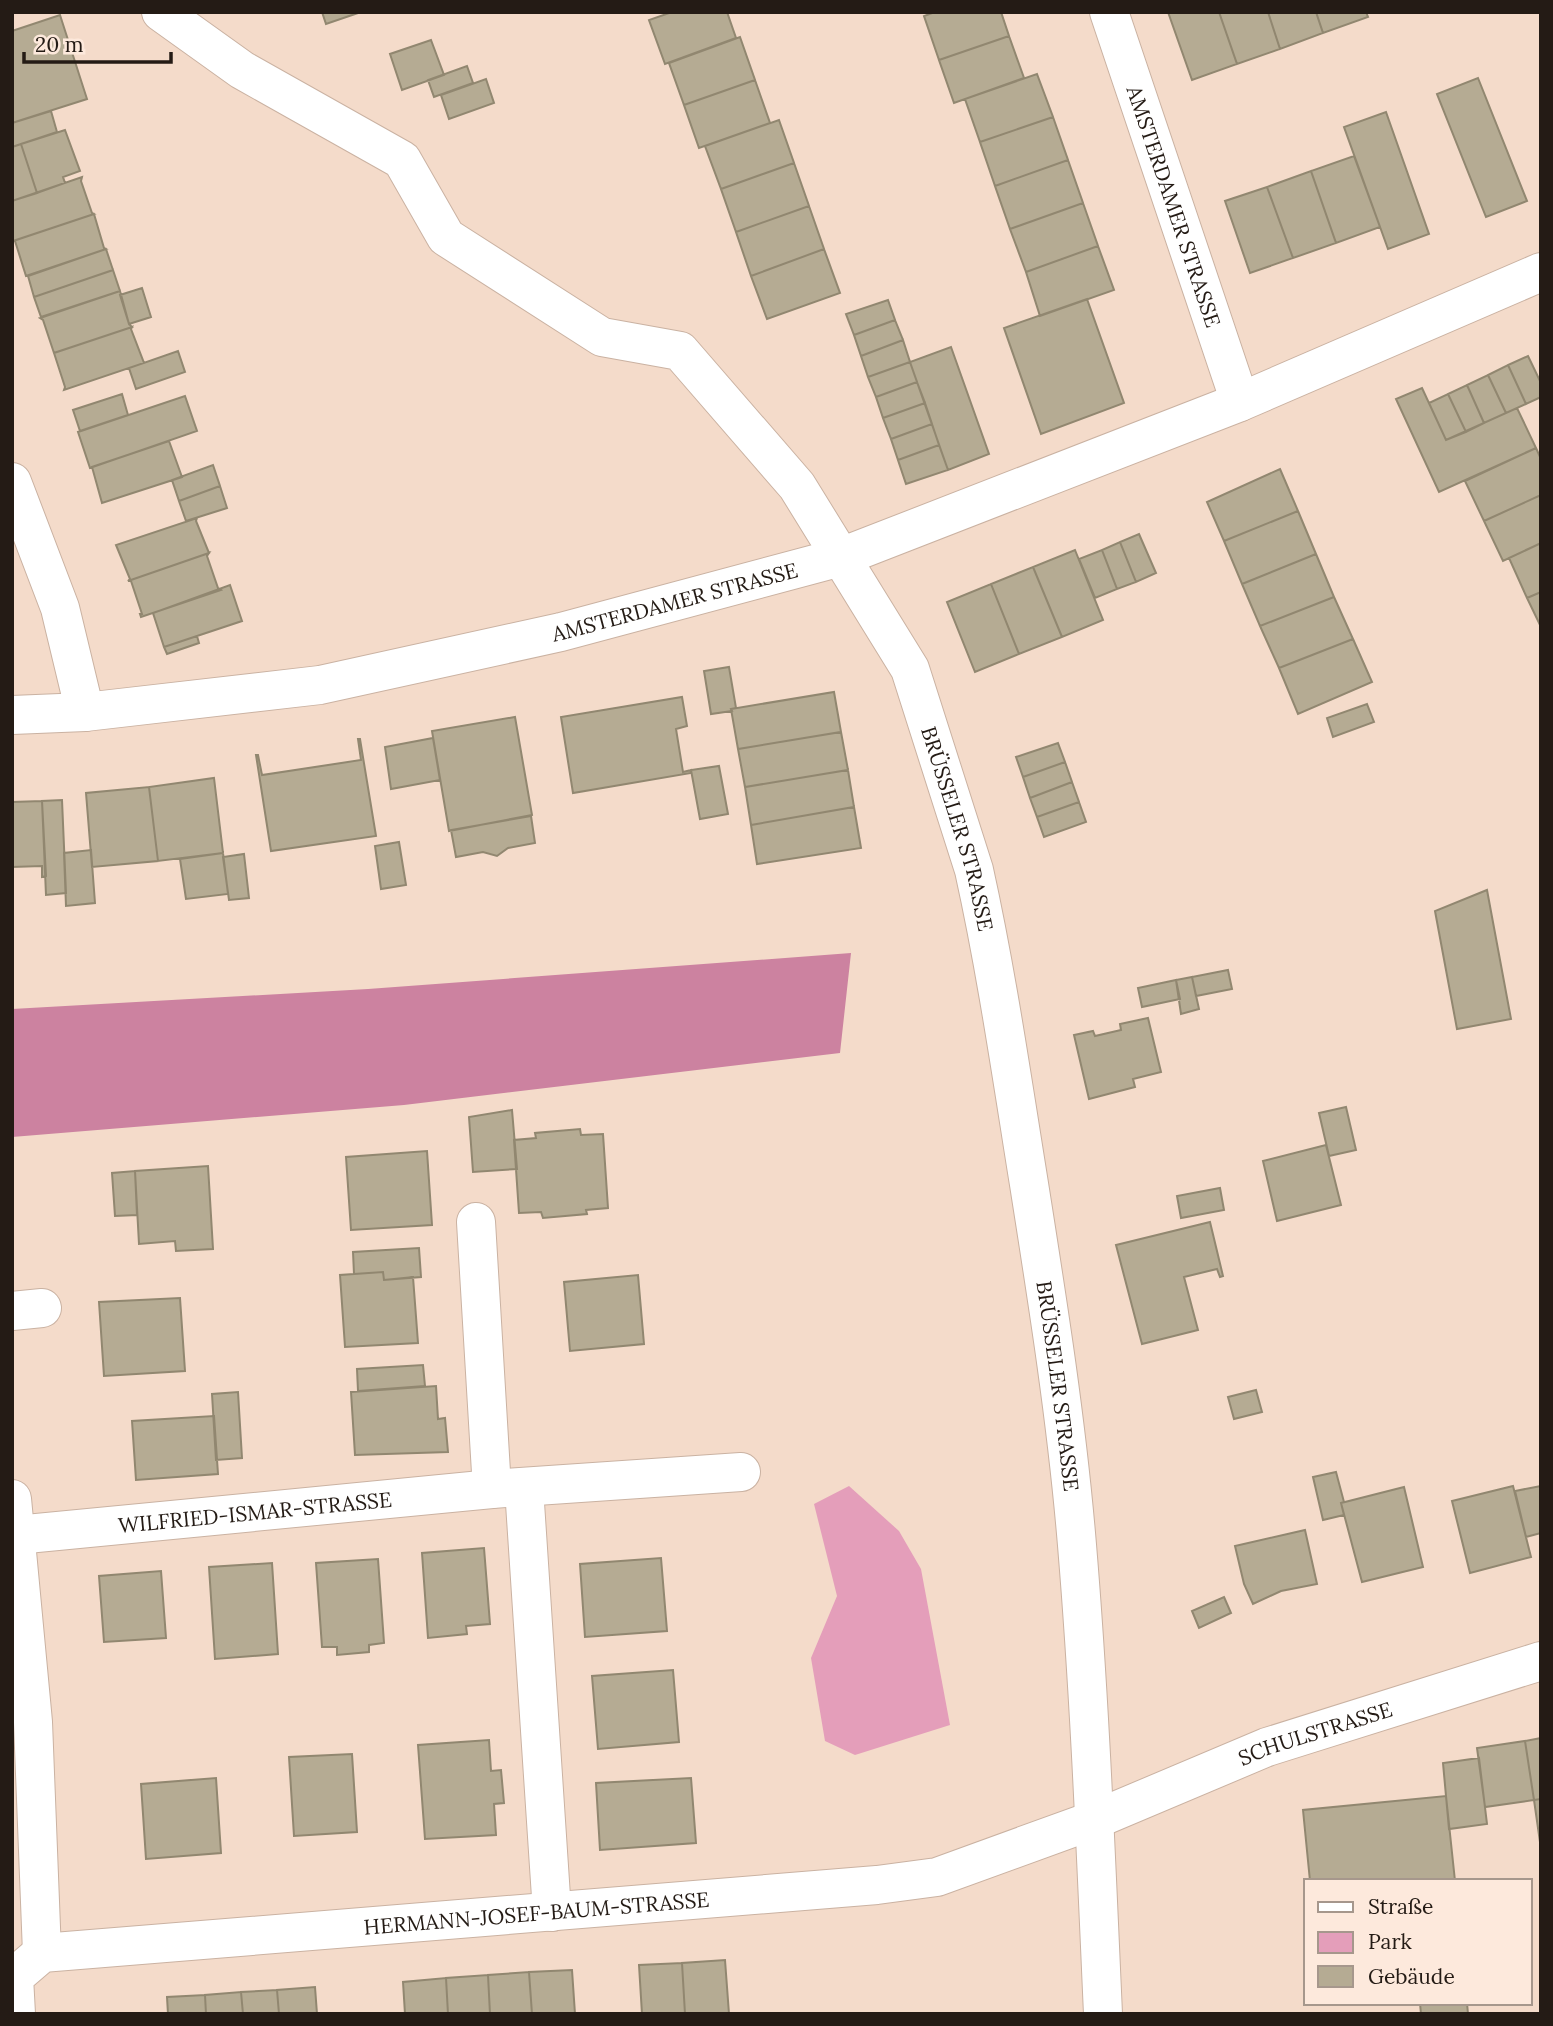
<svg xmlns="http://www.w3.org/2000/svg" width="1553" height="2026" font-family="Lora,serif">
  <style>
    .green { fill: #e49eba }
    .forest { fill: #cc82a0 }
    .building { fill: #b5ab93; stroke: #918770; stroke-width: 2 }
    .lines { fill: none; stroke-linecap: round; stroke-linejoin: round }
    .minor-casing { stroke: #cab2a2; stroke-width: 40 }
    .minor { stroke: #fff; stroke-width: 38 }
    .labels { text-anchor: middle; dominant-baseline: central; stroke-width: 5; stroke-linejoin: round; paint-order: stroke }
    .street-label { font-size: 21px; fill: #241b15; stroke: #fde9dc }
  </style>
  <rect width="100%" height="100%" fill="#f4dbca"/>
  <path class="green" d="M849,1486L899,1531L921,1569L950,1725L855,1755L825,1741L811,1658L837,1596L814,1504Z"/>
  <path class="forest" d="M851,953L840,1053L404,1105L12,1137V1009L368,989Z"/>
  <path class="building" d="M322,12H361L326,24Z
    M672,12H727L736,38L665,64L649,20Z
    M935,12H1001L1009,36L939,60L924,16Z
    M1168,12H1219L1237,64L1192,80Z
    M1219,12H1268L1280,49L1237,64Z
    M1268,12H1316L1323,33L1280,49Z
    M1316,12H1366L1368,17L1323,33Z
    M60,15L87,99L12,123V31Z
    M1009,36L1024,78L954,103L939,60Z
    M740,37L755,80L684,105L669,63Z
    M431,40L444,75L402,90L390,54Z
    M467,66L473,83L434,97L428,80Z
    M1037,74L1053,117L980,142L965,99Z
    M1478,78L1527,201L1486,217L1437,94Z
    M486,79L494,103L449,119L441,95Z
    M755,80L770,123L699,148L684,105Z
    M51,111L57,132L12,147V123Z
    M1386,112L1429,234L1388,249L1344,127Z
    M1053,117L1068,160L995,186L980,142Z
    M779,120L794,163L721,189L705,146Z
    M65,130L80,171L63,177L65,183L37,193L21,144Z
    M21,144L37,193L12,201V147Z
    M1354,156L1380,227L1336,243L1311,171Z
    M1068,160L1083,203L1010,229L995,186Z
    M794,163L809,206L736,232L721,189Z
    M1311,171L1336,243L1293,258L1267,187Z
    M82,177L81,181L92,213L94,214L13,241L12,201Z
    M1267,187L1293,258L1250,273L1225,201Z
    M1083,203L1098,246L1026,272L1010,229Z
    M809,206L824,249L751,276L736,232Z
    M94,214L104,248L106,249L26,276L15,241H13Z
    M1098,246L1114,290L1040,316L1026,272Z
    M106,249L113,270L34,297L28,276Z
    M824,249L840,293L767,319L751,276Z
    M113,270L120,291L41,317L34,297Z
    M142,288L151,317L129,324L120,295Z
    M120,291L129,324L132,327L54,353L43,320L40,318Z
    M1087,299L1124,403L1041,434L1004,328Z
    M888,300L895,320L854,335L846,314Z
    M895,320L903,340L861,356L854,335Z
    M132,327L131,329L144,363L64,390L65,387L54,353Z
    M903,340L910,362L868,377L861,356Z
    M951,347L989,454L948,470L910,362Z
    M178,351L185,372L136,389L129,368Z
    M1528,356L1541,383V397L1526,404L1508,365Z
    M910,362L917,382L876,397L868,377Z
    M1508,365L1526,404L1506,413L1488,375Z
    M1488,375L1506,413L1484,423L1467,385Z
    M917,382L925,403L883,418L876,397Z
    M1467,385L1484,423L1466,432L1448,394Z
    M1422,388L1446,440L1517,408L1536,448L1439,492L1396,399Z
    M122,394L128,415L80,431L73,410Z
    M1448,394L1466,432L1446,440L1429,403Z
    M185,396L197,431L90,468L78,432Z
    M925,403L932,424L891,439L883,418Z
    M932,424L939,445L898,460L891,439Z
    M169,441L182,477L102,503L92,467Z
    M939,445L948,470L906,484L898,460Z
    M1536,448L1541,459V495L1484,521L1465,481Z
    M213,465L220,486L179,501L172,480Z
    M1280,469L1298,511L1224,541L1207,502Z
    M220,486L227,508L186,521L179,501Z
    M1541,495V543L1503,561L1484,521Z
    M1298,511L1316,554L1242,584L1224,541Z
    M197,518L196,521L209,553L128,581L130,579L116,545Z
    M1139,534L1156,573L1136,582L1120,542Z
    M1120,542L1136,582L1117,589L1102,550Z
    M1541,543V592L1527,598L1509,558Z
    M1075,550L1103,620L1062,637L1033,567Z
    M1102,550L1117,589L1095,598L1079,559Z
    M209,553L207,556L218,588L221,590L141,617L140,614H142L131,581H128Z
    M1316,554L1334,597L1260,626L1242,584Z
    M1033,567L1062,637L1019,654L991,584Z
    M991,584L1019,654L975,672L947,602Z
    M230,585L242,621L164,647L153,613Z
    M1541,592V627L1527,598Z
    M1334,597L1353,639L1279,668L1260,626Z
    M197,636L199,643L167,654L164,647Z
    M1353,639L1372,682L1298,714L1279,668Z
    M729,667L736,708L731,709L732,711L711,714L704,671Z
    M834,692L841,732L738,749L731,709Z
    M682,697L687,726L676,729L683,772L691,770V773L573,793L561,717Z
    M1367,704L1374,722L1333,737L1327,718Z
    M515,717L532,815L449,831L432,731Z
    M841,732L848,770L745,787L738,749Z
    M433,738L440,780L391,789L385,747Z
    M358,739H360L376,836L271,851L256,755H258L262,775L361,760Z
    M1058,743L1065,762L1023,777L1016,757Z
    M1065,762L1072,782L1030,798L1023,777Z
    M719,766L728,814L700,819L691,770Z
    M848,770L854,807L751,825L745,787Z
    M214,778L223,853L158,861L149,787Z
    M1072,782L1079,802L1037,817L1030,798Z
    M149,787L158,861L92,867L86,793Z
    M62,800L66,893L46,895L42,801Z
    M42,801L46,876L42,877V866L12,867V802Z
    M1079,802L1086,822L1044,837L1037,817Z
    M854,807L861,848L757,864L751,825Z
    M531,816L535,843L508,848L497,856L483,852L456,857L451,830Z
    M399,842L406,885L381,889L375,846Z
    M91,850L95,903L66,906L64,853Z
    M223,853L228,894L186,899L180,859Z
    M244,854L249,898L229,900L223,857Z
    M1487,890L1511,1019L1457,1029L1435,911Z
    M1228,970L1232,989L1196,996L1192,977Z
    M1192,977L1199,1009L1181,1014L1176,980Z
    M1176,980L1180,999L1142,1007L1138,988Z
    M1148,1018L1161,1072L1133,1079L1135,1087L1089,1099L1074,1035L1093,1031L1095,1036L1121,1030L1120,1024Z
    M1346,1107L1356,1150L1329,1156L1319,1113Z
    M512,1110L517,1169L473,1172L469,1117Z
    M580,1129L581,1135L603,1134L608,1208L586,1210L587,1214L543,1218L541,1212L519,1213L514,1140L536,1138L535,1133Z
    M1326,1145L1341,1205L1277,1221L1263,1161Z
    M427,1151L432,1225L351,1230L346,1157Z
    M208,1166L213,1249L176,1251L175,1241L139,1244L135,1171Z
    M135,1171L137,1215L115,1216L112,1173Z
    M1220,1188L1224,1210L1181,1218L1177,1196Z
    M1210,1222L1223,1276L1220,1277L1217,1269L1184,1277L1198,1330L1142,1344L1116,1245Z
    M419,1248L421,1277L384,1280L383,1272L354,1274L353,1252Z
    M383,1272L384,1280L413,1277L418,1343L345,1347L340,1275Z
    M638,1275L644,1344L570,1351L564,1282Z
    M180,1298L185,1371L104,1376L99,1302Z
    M423,1365L425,1386L358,1391L357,1369Z
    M436,1386L438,1419L445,1418L448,1452L355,1455L351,1392Z
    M1256,1390L1262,1412L1234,1419L1228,1397Z
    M238,1392L242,1458L216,1460L212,1394Z
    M214,1416L218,1474L136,1480L132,1421Z
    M1336,1472L1344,1502L1341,1503L1344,1515L1323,1520L1313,1477Z
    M1513,1486L1531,1557L1470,1573L1452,1501Z
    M1541,1486V1533L1526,1537L1515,1491Z
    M1404,1487L1423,1567L1362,1582L1341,1503Z
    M1305,1530L1317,1584L1281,1591L1253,1604L1244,1584L1235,1546Z
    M484,1548L490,1624L466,1626L467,1634L428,1638L422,1553Z
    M661,1558L667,1631L585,1637L580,1564Z
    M378,1559L384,1643L369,1645V1652L337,1655V1647H322L316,1563Z
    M272,1563L278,1654L215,1659L209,1567Z
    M161,1571L166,1638L104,1642L99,1576Z
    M1224,1597L1231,1613L1199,1628L1192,1611Z
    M673,1670L679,1742L598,1749L592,1676Z
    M1541,1738V1799L1534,1800L1525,1741Z
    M489,1740L491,1771L501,1770L504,1803L494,1804L496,1835L425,1839L418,1745Z
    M1525,1741L1534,1800L1485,1807L1477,1748Z
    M352,1754L357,1832L294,1836L289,1757Z
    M1479,1758L1487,1824L1449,1829L1443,1763Z
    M216,1778L221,1853L146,1859L141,1784Z
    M691,1778L696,1843L600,1850L596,1783Z
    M1446,1796L1455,1881H1310L1303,1810Z
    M1541,1799V1849L1534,1800Z
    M725,1960L729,2014H685L682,1963Z
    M682,1963L685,2014H642L639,1965Z
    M572,1970L575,2014H532L529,1972Z
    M529,1972L532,2014H490L488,1975Z
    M488,1975L490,2014H448L446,1978Z
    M446,1978L448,2014H405L403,1982Z
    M315,1987L317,2014H279L277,1990Z
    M277,1990L279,2014H243L241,1992Z
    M241,1992L243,2014H206L205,1995Z
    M205,1995L206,2014H168L167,1997Z
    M1420,2003H1467L1468,2014H1421Z"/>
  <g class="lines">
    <defs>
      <g id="minor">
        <path id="s1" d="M161,12L242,70L402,160L446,237L602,337L680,351L797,486L910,669L974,870C997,974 1012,1079 1029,1184C1048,1304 1067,1424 1077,1545C1090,1701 1096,1858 1103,2014"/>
        <path id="s2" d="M1109,12L1240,402"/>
        <path d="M12,482L60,608L85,712"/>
        <path id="s3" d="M12,715L85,712L320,685L561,632L841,557L1240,402L1541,272"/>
        <path d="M476,1222L492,1489"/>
        <path d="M12,1311L42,1308"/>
        <path d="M524,1488L552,1912"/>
        <path d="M12,1499L33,1722L42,1953"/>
        <path id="s4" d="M16,1535L492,1489L741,1472"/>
        <path id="s5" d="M16,2014L14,1977L42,1953L877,1885L937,1877L1094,1820L1267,1747L1541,1661"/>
      </g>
    </defs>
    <use href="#minor" class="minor-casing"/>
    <use href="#minor" class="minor"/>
  </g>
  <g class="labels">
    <g class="street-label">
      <text stroke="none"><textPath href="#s2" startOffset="205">AMSTERDAMER STRASSE</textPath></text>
      <text stroke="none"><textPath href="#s3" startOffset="674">AMSTERDAMER STRASSE</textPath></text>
      <text stroke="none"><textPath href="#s1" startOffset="1197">BRÜSSELER STRASSE</textPath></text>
      <text stroke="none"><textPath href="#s1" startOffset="1764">BRÜSSELER STRASSE</textPath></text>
      <text stroke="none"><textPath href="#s4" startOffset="240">WILFRIED-ISMAR-STRASSE</textPath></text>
      <text stroke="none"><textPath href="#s5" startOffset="1377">SCHULSTRASSE</textPath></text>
      <text stroke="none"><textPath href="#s5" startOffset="570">HERMANN-JOSEF-BAUM-STRASSE</textPath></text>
    </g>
  </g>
  <rect width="1553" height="2026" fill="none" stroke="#241b15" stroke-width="28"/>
  <rect x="1304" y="1879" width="228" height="126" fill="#fde9dc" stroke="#a6978c" stroke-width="2"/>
  <rect x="1318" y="1902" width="35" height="10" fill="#ffffff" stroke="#a6978c" stroke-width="2"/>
  <text x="1368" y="1914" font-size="21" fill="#241b15">Straße</text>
  <rect x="1318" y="1932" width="35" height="21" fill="#e49eba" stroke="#a6978c" stroke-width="2"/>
  <text x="1368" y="1949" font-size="21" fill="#241b15">Park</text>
  <rect x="1318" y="1966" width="35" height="21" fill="#b5ab93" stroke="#a6978c" stroke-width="2"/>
  <text x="1368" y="1984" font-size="21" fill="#241b15">Gebäude</text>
  <path d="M24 52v10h147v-10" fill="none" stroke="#241b15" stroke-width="3.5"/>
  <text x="35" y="52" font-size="21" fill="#241b15" stroke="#fde9dc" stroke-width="5" paint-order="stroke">20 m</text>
</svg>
